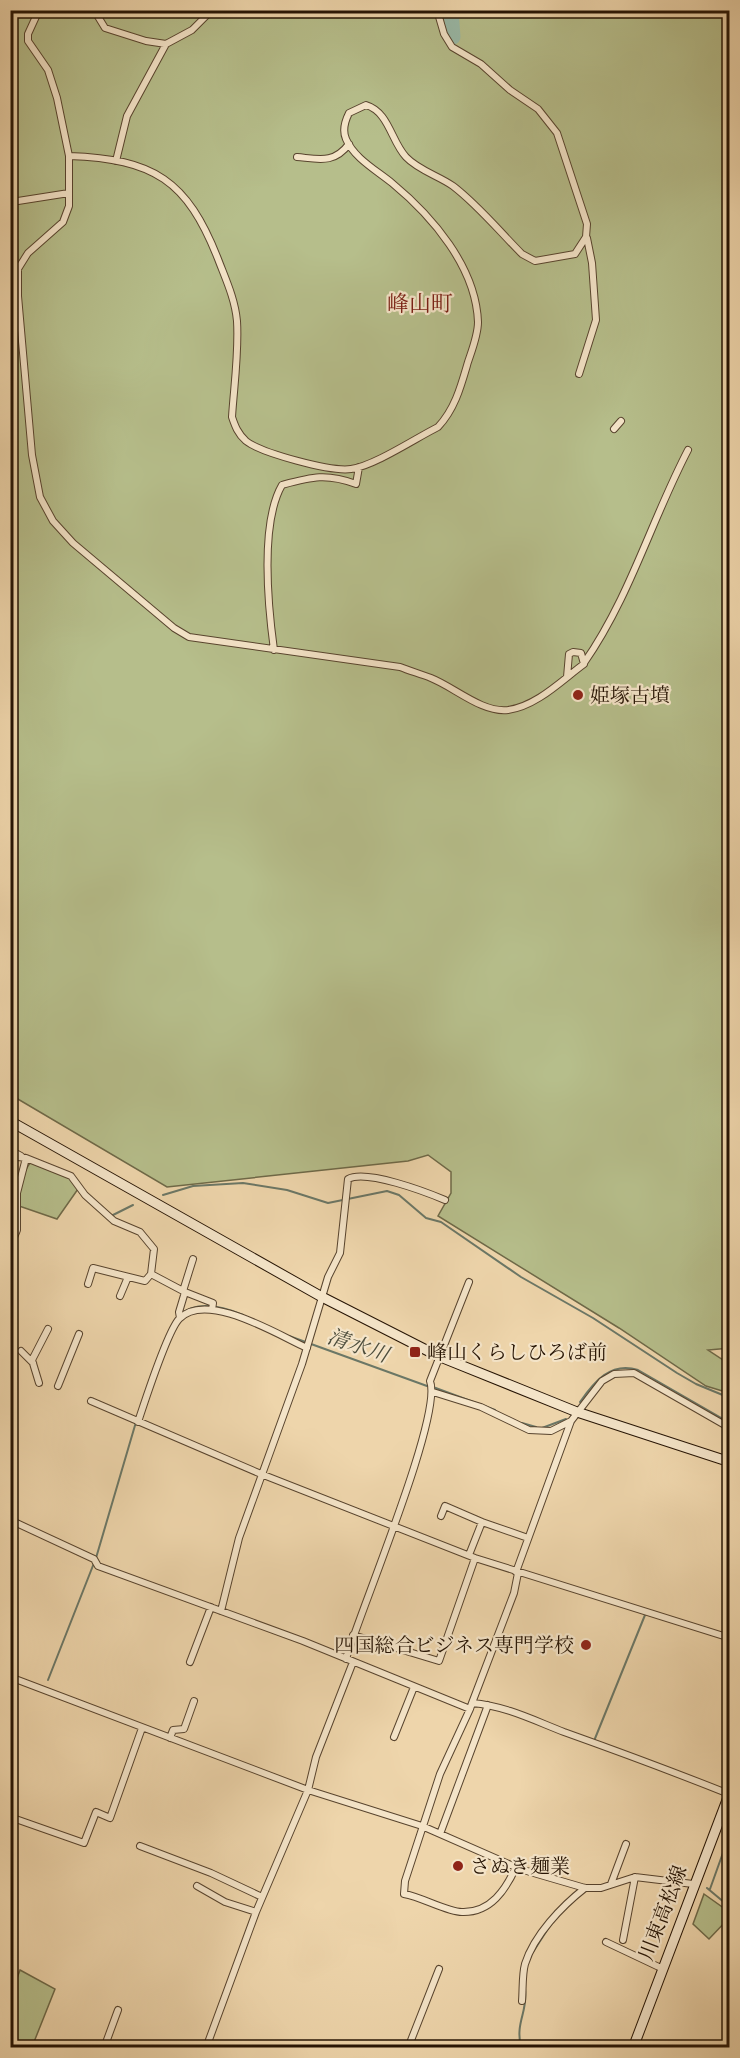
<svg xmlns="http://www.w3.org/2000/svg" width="740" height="2058" font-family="Cardo,'Noto Serif JP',serif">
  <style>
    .green { fill: #b6be8b; stroke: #6e6948; stroke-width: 1.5 }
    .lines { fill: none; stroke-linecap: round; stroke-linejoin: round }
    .stream { stroke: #6b7766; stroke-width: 2 }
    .river { stroke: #99b9a7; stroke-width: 15 }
    .street-casing { stroke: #58442e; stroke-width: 8 }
    .secondary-casing { stroke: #261404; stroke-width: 11 }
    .street { stroke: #f4e4c8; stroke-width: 6 }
    .secondary { stroke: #f4e4c8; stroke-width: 9 }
    .poi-dot { fill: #8f2418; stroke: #f4e4c8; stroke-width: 2 }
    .labels { text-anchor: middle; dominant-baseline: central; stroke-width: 4.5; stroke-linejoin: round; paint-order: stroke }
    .poi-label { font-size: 20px; fill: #261404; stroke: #f4e4c8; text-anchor: start }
    .street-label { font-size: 20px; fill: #261404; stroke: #f4e4c8 }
    .water-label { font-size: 21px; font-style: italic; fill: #4e4e3d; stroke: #f4e4c8 }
    .quarter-label { font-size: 22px; fill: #7a1f14; stroke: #f4e4c8 }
  </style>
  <rect width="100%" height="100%" fill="#eed5ab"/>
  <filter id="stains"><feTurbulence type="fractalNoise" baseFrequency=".00333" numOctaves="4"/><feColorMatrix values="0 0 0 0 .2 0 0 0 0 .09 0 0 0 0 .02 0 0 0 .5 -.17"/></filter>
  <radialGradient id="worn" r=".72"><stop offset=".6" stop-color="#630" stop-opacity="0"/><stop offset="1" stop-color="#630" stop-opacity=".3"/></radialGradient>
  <path class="green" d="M11,11H729L730,1348L708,1350L729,1364V1393L706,1386L619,1328L438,1216L451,1193V1172L428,1155L408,1161L167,1187L11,1095Z
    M31,1162L68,1176L78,1189L57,1219L19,1206C20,1192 21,1173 31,1162Z
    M704,1894L725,1909L728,1919L709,1939L693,1924Z
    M20,1970L55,1989L32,2047L11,2039V1995Z"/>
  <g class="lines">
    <path class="stream" d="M163,1195L193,1186L243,1183L287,1190L328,1203L387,1191L399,1195L426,1218L441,1222L521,1277L593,1318L677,1373L696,1384L730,1398
      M111,1216L133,1205
      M180,1315C197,1300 224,1307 243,1315
      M289,1336L427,1386
      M433,1387L495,1410
      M580,1402C594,1382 611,1361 638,1370L730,1423
      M522,1423L536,1427
      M542,1428L566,1419
      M96,1558L136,1422
      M48,1680L94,1563
      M594,1741L645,1615
      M707,1888L725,1903
      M710,1889L724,1850L730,1842
      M728,1907L730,1912
      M533,1952L551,1924
      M521,2048C515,2021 528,2013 525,1989"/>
    <path class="river" d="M451,10L453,37"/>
    <defs>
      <path id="street" d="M39,10L28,34V41L48,70L57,98L69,156V206L63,222L28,253L18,269V296L32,455L40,497L53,521L73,543L174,628L189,637L400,667C410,671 421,674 431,678C454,687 482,713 508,710C537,706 562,680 584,664L581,653L573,652L569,654L567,677
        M94,10L105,28L146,41L166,44L192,30L212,10
        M69,156C154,159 187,180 218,259C226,280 235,299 237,321C239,352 234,386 232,417C235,426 238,434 246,441C261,453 331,472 351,469C374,466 416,438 438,427C455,409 461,386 468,362C472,350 478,335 478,322C476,267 432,216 392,183C376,170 354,158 346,139C342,130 345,121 349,113L366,105C389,112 391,141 406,157C418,170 439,176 453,186C478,205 500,232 522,254L535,261L575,254L586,237L587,224L557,133L538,109L510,90L481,64L452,47L444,34L437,10
        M297,157C319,159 334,164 349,144
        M116,161L127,116L166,44
        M18,201L69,193
        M579,374L596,320L592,263L587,238
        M614,429L621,421
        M274,650C268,606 260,523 282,485C312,477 326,473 356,484L359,467
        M584,663C630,597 651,521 688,450
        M10,1150L21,1156
        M10,1156L26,1158L17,1193V1230L10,1247
        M26,1158L71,1176L85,1195L114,1221L140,1232L154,1249L151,1274L185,1292L179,1312L180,1318
        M88,1284L93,1268L145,1281L151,1274
        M183,1291L193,1259
        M185,1292L213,1303L212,1310
        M120,1296L128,1277
        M21,1351L33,1363
        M39,1383L32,1360L48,1329
        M58,1386L79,1334
        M433,1392L481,1407L529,1430L551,1431L571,1421
        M91,1401L261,1474L475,1558L730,1638
        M138,1422C145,1401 167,1332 179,1319C206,1290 278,1335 307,1348
        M441,1516L445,1506L482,1522
        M10,1520L94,1559L98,1566L303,1641L470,1709L472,1703C506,1706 533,1720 564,1732C620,1752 674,1772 729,1794
        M469,1555L482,1522L528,1538
        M516,1572L571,1421L602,1381L614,1374L634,1373L730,1428
        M221,1611L239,1538L302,1364L328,1277L340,1253L348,1179C366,1169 426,1192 445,1200
        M353,1635L439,1661L475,1558
        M346,1659C360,1611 443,1415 430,1381L469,1282
        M190,1662L211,1607
        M10,1677L308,1790L422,1826L520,1869L585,1888H601L635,1877L693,1884
        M472,1703L514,1593L518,1573
        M470,1709L440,1774L405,1881L404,1894C422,1897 447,1912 462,1912C491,1913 506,1889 516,1867
        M394,1737L414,1687
        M170,1738L173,1730L184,1729L194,1701
        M10,1817L84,1843L96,1812L110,1818L142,1728
        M440,1834L488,1705
        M140,1846L211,1873L262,1897
        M611,1884L626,1844
        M197,1886L225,1902L256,1912
        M623,1940L635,1877
        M606,1942L661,1968
        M522,2001C523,1989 522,1975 525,1964C534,1935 562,1906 585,1888
        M104,2048L118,2010
        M206,2048L256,1912L308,1790L316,1757L353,1662
        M408,2048L439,1969"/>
      <path id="secondary" d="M10,1121L322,1297L438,1356L577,1412L730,1462
        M633,2048L730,1792"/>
    </defs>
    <use href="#street" class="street-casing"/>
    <use href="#secondary" class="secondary-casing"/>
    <use href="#street" class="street"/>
    <use href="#secondary" class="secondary"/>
  </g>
  <g class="poi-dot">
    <circle cx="578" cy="695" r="6"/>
    <rect x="409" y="1346" width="12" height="12" rx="3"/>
    <circle cx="586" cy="1645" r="6"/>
    <circle cx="458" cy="1866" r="6"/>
  </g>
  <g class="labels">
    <g class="poi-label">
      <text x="590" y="695">姫塚古墳</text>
      <text x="427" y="1352">峰山くらしひろば前</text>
      <text x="574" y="1645" text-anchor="end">四国総合ビジネス専門学校</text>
      <text x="470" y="1866">さぬき麺業</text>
    </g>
    <g class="street-label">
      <text transform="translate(663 1913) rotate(-69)">川東高松線</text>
    </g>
    <g class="water-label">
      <text transform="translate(358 1346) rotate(19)">清水川</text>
    </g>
    <g class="quarter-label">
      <text x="420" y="304">峰山町</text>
    </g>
  </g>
  <rect width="740" height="2058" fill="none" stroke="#eed5ab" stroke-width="36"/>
  <rect x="12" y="12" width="716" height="2034" fill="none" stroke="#261404" stroke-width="3"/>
  <rect x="18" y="18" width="704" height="2022" fill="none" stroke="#261404" stroke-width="1.5"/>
  <rect width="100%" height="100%" filter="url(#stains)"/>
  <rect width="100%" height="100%" fill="url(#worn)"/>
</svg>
